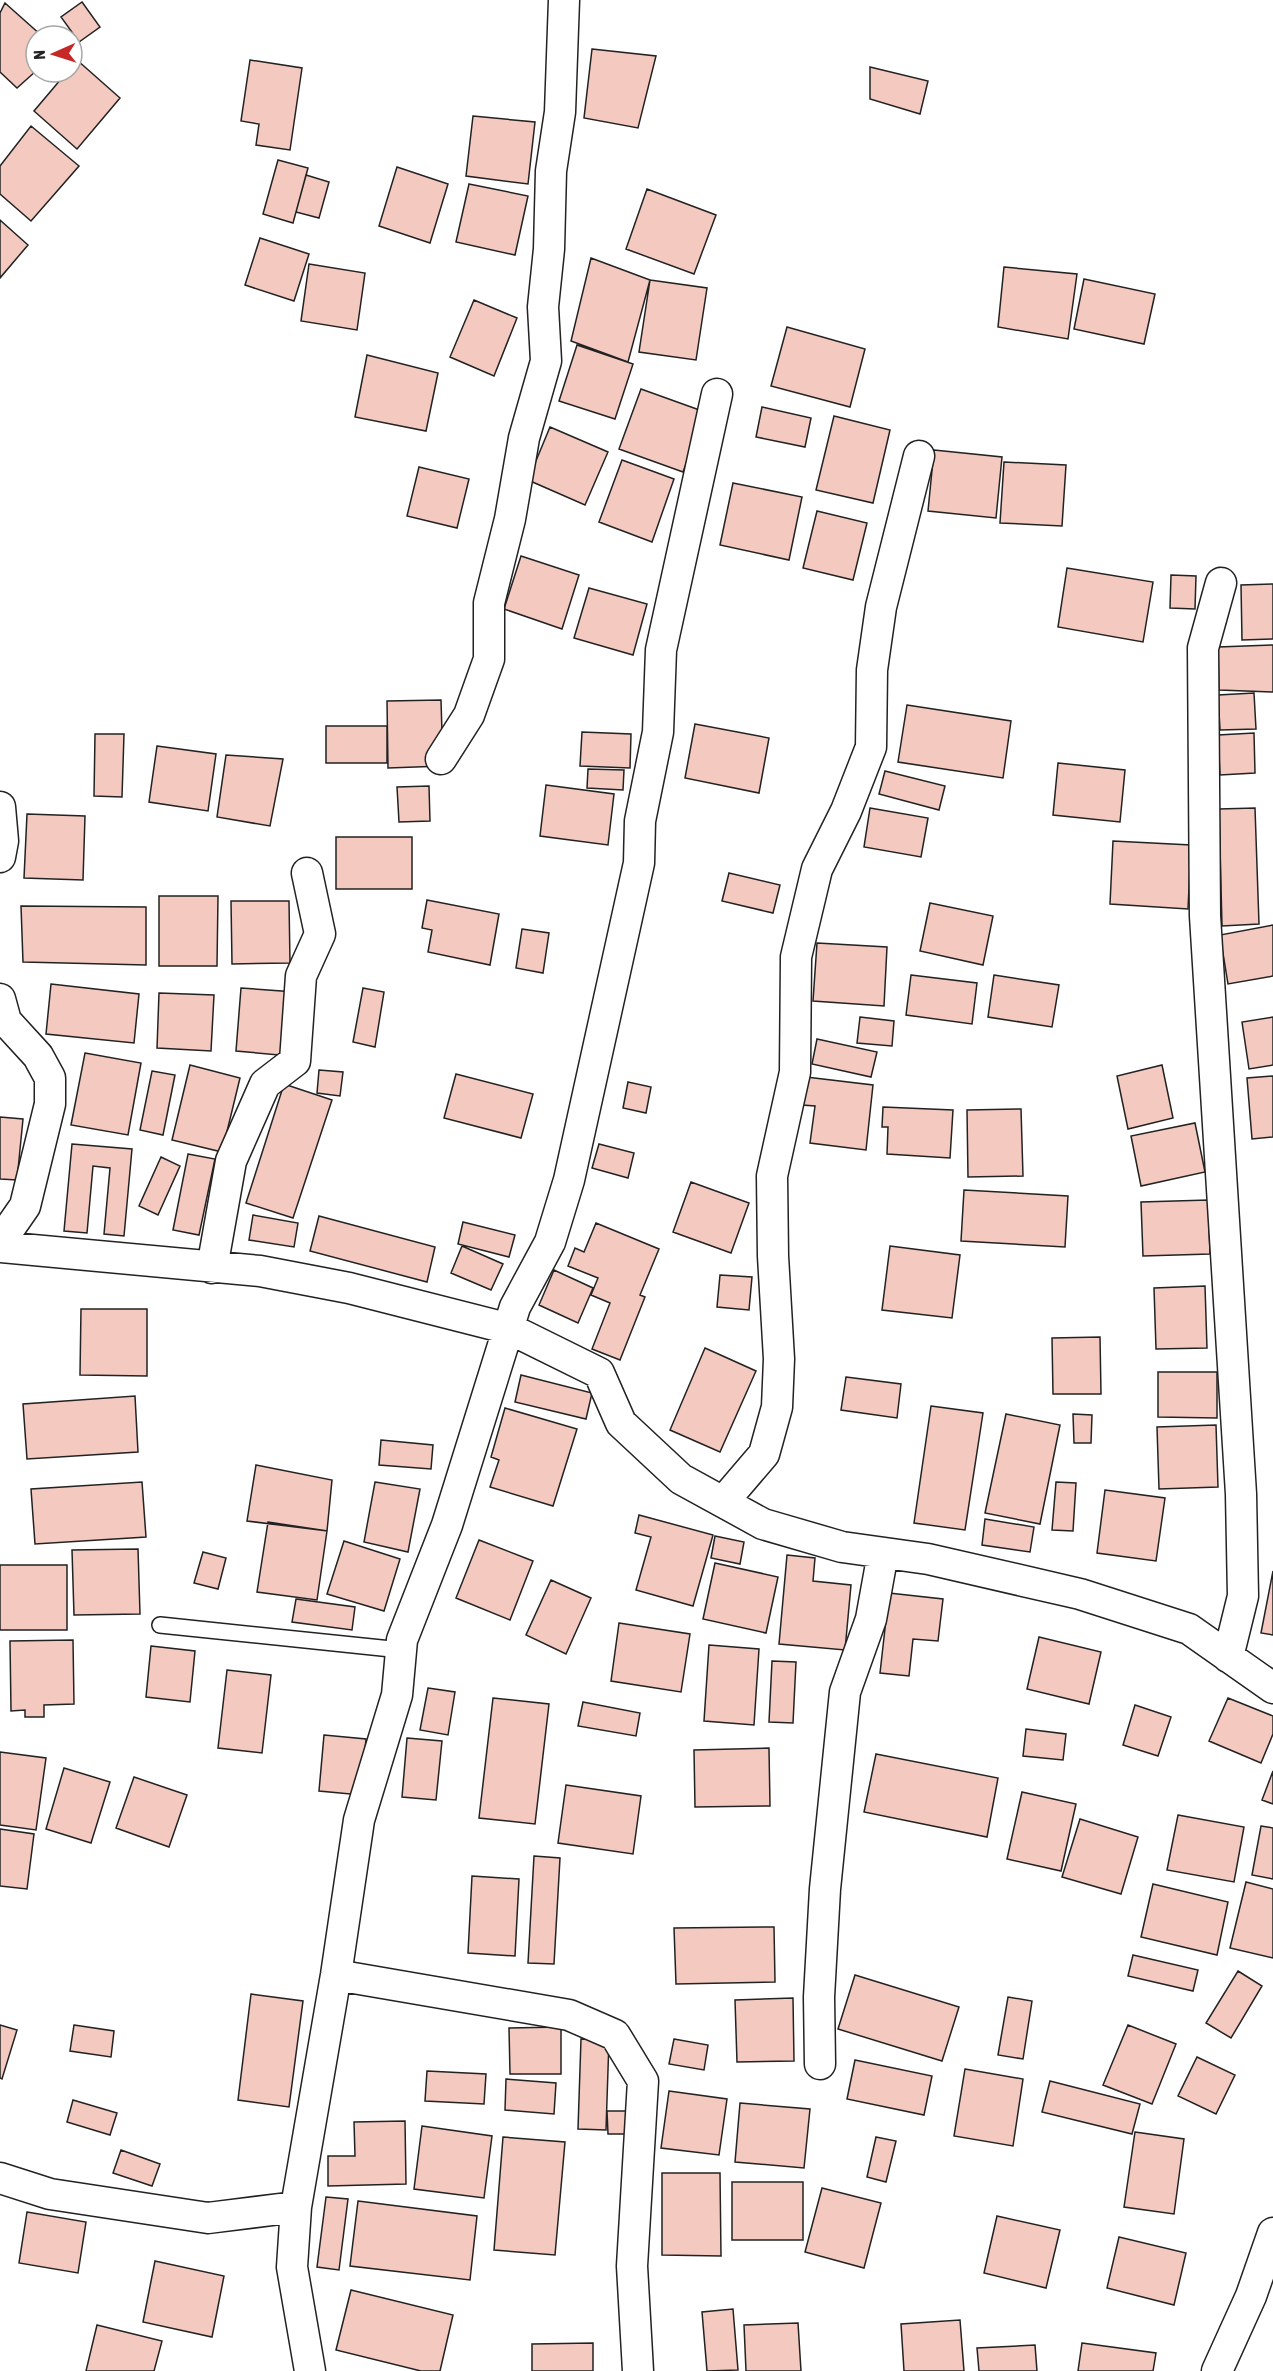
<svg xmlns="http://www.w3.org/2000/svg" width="1273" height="2371" font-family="'Asap Condensed',sans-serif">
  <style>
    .building { fill: #f3c9c0; stroke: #222; stroke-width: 1.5 }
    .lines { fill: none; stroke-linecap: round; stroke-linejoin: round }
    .service-casing { stroke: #222; stroke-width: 18 }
    .minor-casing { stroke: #222; stroke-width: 33 }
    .service { stroke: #fff; stroke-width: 15 }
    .minor { stroke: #fff; stroke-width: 30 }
  </style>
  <rect width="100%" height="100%" fill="#fff"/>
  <path class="building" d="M82,2L100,27L79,42L61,17Z
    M5,3L42,36H36V71L17,88L0,72V13Z
    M592,49L656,56L638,128L584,118Z
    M77,60L120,98L77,149L34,111L67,72H72V66Z
    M250,60L302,68L290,150L256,145L259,124L241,121Z
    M870,67L928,81L920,114L870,99Z
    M473,116L535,122L528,184L466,176Z
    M31,126L79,166L31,221L0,194V166Z
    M278,160L308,168L293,223L263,214Z
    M397,167L448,184L430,243L379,226Z
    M306,175L329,182L319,218L296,212Z
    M469,184L528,196L515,255L456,242Z
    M647,189L716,215L694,274L626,249Z
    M0,220L28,245L0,278Z
    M260,238L309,254L294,301L245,285Z
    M591,258L650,280L628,362L571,341Z
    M309,264L365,273L357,330L301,321Z
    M1004,267L1077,274L1068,339L998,327Z
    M1084,279L1155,294L1144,344L1074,329Z
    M650,280L707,288L696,360L639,352Z
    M474,300L517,318L494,376L450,357Z
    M787,327L865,349L850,407L771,386Z
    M577,345L633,364L615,419L559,401Z
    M367,355L438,373L426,431L355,417Z
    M641,389L705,412L683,472L619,449Z
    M762,407L811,418L805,447L756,437Z
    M834,416L890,430L873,503L816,490Z
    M550,427L608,452L585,505L528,480Z
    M934,450L1002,457L996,518L928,511Z
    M622,460L674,479L652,542L599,522Z
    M1004,462L1066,465L1062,526L1000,523Z
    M419,467L469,479L457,528L407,516Z
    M733,483L802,497L789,560L720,545Z
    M817,511L867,523L853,580L803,568Z
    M521,556L579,575L562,629L504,609Z
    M1067,568L1153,582L1143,642L1058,627Z
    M1171,575L1196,576L1195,609L1170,608Z
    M1273,584V639L1242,640L1241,585Z
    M589,588L647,604L633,655L574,638Z
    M1273,645V692L1219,690L1218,647Z
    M1254,693L1256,729L1220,730L1218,695Z
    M441,700L443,766L388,768L387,701Z
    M907,705L1011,721L1003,778L898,762Z
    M695,724L769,738L759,793L685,778Z
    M326,726H387V763H326Z
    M582,732L631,734L630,768L580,766Z
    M1254,733L1255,773L1220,775L1218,735Z
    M95,734H124L122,797L94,796Z
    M157,746L216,754L208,811L149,802Z
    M226,755L283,759L270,826L217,817Z
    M1058,763L1125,770L1120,822L1053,815Z
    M588,769L624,770L623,790L587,788Z
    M885,771L945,786L939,810L879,794Z
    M546,785L614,794L608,845L540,836Z
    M429,786L430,821L399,822L397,787Z
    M870,808L928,818L921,857L864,847Z
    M1255,808L1259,924L1222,926L1219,809Z
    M27,814L85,816L83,880L24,878Z
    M336,837H412V889H336Z
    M1113,841L1191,845L1188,909L1110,904Z
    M729,873L780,885L773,913L722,901Z
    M159,896H218L217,966H159Z
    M427,900L499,914L490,965L428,952L432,930L422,928Z
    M231,901H289L290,963L232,964Z
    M930,903L993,916L983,965L920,951Z
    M21,906L146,907V965L23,962Z
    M1273,925V976L1228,984L1220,935Z
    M522,929L549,933L543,973L516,968Z
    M817,943L887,947L884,1006L813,1001Z
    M911,975L977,983L972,1024L906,1015Z
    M994,975L1059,985L1052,1027L988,1017Z
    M51,984L139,994L134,1043L46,1034Z
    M241,988L295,992L290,1056L236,1051Z
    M363,988L384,992L375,1047L353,1042Z
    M159,993L214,995L211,1051L157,1048Z
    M860,1017L894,1021L892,1046L857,1043Z
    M1273,1017V1065L1249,1069L1242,1022Z
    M817,1039L877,1052L871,1077L812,1064Z
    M85,1053L141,1063L128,1135L71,1125Z
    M190,1065L240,1078L222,1152L172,1140Z
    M1162,1065L1173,1118L1128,1129L1117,1076Z
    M319,1070L343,1072L340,1096L317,1093Z
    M152,1071L175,1075L163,1135L140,1130Z
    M456,1074L533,1094L521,1138L444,1118Z
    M1273,1076V1137L1252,1139L1247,1078Z
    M806,1077L873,1085L866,1150L810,1143L815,1106L802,1105Z
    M628,1082L651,1087L646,1113L623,1108Z
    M284,1084L332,1100L293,1218L246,1203Z
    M883,1107L953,1110L950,1158L887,1154L888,1127H882Z
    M1021,1109L1023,1176L968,1177L967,1110Z
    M0,1117L23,1119L17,1180L0,1179Z
    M1195,1123L1205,1172L1141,1186L1131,1136Z
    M72,1144L132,1149L124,1236L104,1234L110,1168L93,1166L87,1233L64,1231Z
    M599,1144L634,1153L628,1178L592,1168Z
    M188,1154L215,1159L199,1235L173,1230Z
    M161,1157L180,1166L158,1215L139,1206Z
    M691,1182L749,1203L731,1253L673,1232Z
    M964,1190L1068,1196L1065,1247L961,1241Z
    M1208,1200L1210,1254L1143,1256L1141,1202Z
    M253,1215L298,1223L294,1247L249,1240Z
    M319,1216L435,1247L427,1282L310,1251Z
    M463,1222L515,1235L509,1257L458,1244Z
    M596,1223L659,1249L640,1295L645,1297L620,1360L592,1349L610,1303L591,1295L598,1278L568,1266L575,1248L584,1252Z
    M462,1246L503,1264L491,1290L451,1273Z
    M890,1246L960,1255L952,1318L882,1310Z
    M554,1270L593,1288L578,1323L539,1305Z
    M720,1275L752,1277L749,1310L717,1307Z
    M1205,1286L1207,1348L1156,1349L1154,1288Z
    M81,1309H147V1376L80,1375Z
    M1100,1337L1101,1394H1053L1052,1338Z
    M705,1348L756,1371L720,1452L670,1430Z
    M1158,1372H1217V1418L1158,1417Z
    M521,1375L592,1393L586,1419L515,1402Z
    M846,1377L901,1384L897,1418L841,1410Z
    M135,1396L138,1452L27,1459L23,1404Z
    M931,1406L983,1413L965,1530L914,1523Z
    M505,1408L577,1429L553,1506L490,1487L499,1460L491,1457Z
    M1006,1414L1060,1425L1040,1524L985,1513Z
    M1073,1414L1092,1415L1091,1443H1074Z
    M1216,1425L1218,1487L1159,1489L1157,1427Z
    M381,1440L433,1445L431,1469L379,1465Z
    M256,1465L332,1480L327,1531L247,1521Z
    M142,1482L146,1537L35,1544L31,1489Z
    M375,1482L420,1489L408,1552L364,1542Z
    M1056,1482L1076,1483L1073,1531L1052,1530Z
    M1105,1490L1165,1498L1156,1561L1097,1553Z
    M639,1515L713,1535L693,1606L636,1590L651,1537L635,1533Z
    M985,1519L1034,1527L1030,1552L982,1545Z
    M268,1522L327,1531L317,1600L257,1592Z
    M715,1536L744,1542L740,1564L711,1558Z
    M479,1540L533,1561L510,1620L456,1598Z
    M344,1541L400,1559L384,1611L327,1594Z
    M138,1549L140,1614L74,1615L72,1550Z
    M203,1552L226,1558L218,1589L194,1583Z
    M787,1555L815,1558L813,1581L851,1585L845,1650L779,1644Z
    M715,1563L778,1577L766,1633L703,1619Z
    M0,1565H67V1630H0Z
    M1273,1571V1635L1261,1633Z
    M551,1580L591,1598L566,1654L526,1635Z
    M889,1593L943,1599L938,1641L913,1639L909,1676L880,1673Z
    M296,1599L355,1607L352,1630L292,1622Z
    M619,1623L690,1634L681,1692L611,1681Z
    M1039,1637L1101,1652L1089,1704L1027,1689Z
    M73,1640L74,1704L44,1705V1717H25V1710L11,1711L10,1641Z
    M709,1645L759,1649L754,1725L704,1721Z
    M151,1646L195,1651L190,1702L146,1697Z
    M772,1661L796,1662L793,1723L769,1722Z
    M227,1670L271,1675L262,1753L218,1748Z
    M428,1688L455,1692L448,1735L420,1730Z
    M493,1698L549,1704L535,1824L479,1818Z
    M1228,1698L1273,1716V1734L1261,1763L1209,1741Z
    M583,1702L640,1713L636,1736L578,1726Z
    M1135,1705L1171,1717L1158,1756L1123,1745Z
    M1026,1729L1066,1734L1063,1760L1023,1756Z
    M324,1735L366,1739L361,1795L319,1791Z
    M407,1738L442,1741L436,1800L402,1797Z
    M769,1748L770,1806L695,1807L694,1750Z
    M0,1752L46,1758L36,1830L0,1825Z
    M876,1754L998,1778L987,1837L864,1812Z
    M64,1768L110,1782L91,1843L46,1829Z
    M1273,1771V1804L1262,1800Z
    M134,1777L187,1795L169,1847L116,1828Z
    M566,1785L641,1796L633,1854L558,1843Z
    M1022,1792L1076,1804L1061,1871L1007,1859Z
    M1178,1815L1244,1827L1234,1882L1167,1870Z
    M1080,1819L1138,1837L1121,1894L1062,1877Z
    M1261,1826L1273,1828V1879L1252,1875Z
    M0,1829L34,1834L27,1889L0,1886Z
    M534,1856L560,1858L554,1964L528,1963Z
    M472,1876L519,1879L515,1956L468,1953Z
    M1246,1882L1273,1889V1958L1230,1948Z
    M1153,1884L1228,1902L1217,1955L1141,1937Z
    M774,1927L775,1982L676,1984L674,1928Z
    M1133,1955L1198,1970L1193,1991L1128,1976Z
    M1238,1971L1262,1986L1231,2038L1206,2023Z
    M855,1975L959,2007L942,2061L838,2029Z
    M251,1994L303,2001L289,2107L238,2100Z
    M1008,1997L1032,2001L1023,2059L998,2055Z
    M793,1998L794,2061L737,2062L735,2000Z
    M0,2025L17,2030L2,2079L0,2078Z
    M74,2025L114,2031L111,2057L70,2051Z
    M1128,2025L1176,2044L1152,2104L1103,2085Z
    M561,2027V2074H510L509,2028Z
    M581,2039L609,2040L606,2130L578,2129Z
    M674,2039L708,2045L704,2070L669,2064Z
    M1197,2057L1235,2075L1216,2114L1178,2096Z
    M855,2060L932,2076L924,2115L847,2099Z
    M965,2069L1023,2079L1013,2146L954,2136Z
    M427,2071L486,2074L484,2104L425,2101Z
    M506,2079L556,2083L554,2114L505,2110Z
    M1050,2081L1140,2104L1132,2134L1042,2112Z
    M669,2091L727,2099L719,2155L661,2148Z
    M73,2100L117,2113L110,2135L67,2122Z
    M740,2103L810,2109L804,2168L735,2162Z
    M607,2111H631L632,2134H608Z
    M405,2121L406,2184L328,2186V2156H355L354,2122Z
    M422,2126L492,2136L484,2198L414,2189Z
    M1135,2132L1184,2139L1174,2214L1124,2207Z
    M503,2137L565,2142L555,2255L494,2250Z
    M876,2137L896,2141L886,2182L867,2177Z
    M121,2150L160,2164L152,2186L113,2173Z
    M662,2173H720L721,2256L662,2255Z
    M732,2182H803V2240H732Z
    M822,2188L881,2203L864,2268L805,2252Z
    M326,2197L348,2199L339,2270L317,2267Z
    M358,2201L477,2216L470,2280L350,2266Z
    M27,2212L86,2222L78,2273L19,2263Z
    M997,2216L1060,2230L1046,2288L984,2273Z
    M1119,2237L1186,2253L1174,2305L1107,2288Z
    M155,2261L224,2276L212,2337L143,2322Z
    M351,2290L453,2315L440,2371H421L336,2350Z
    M733,2309L738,2370L707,2371L702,2312Z
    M960,2320L964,2371H904L901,2324Z
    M798,2323L801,2371H746L744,2325Z
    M97,2325L162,2341L154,2371H86Z
    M593,2343V2371H532V2344Z
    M1082,2343L1156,2353L1153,2371H1078Z
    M1035,2345L1037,2371H979L977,2348Z"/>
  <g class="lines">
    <defs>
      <path id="service" d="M160,1625L401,1650"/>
      <path id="minor" d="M1221,583L1203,648L1205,916L1241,1494L1243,1596L1228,1657
        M441,759L469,715L489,659V603L510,519L524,438L546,361L543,307L549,249L551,171L560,112L564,0
        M0,807L3,841L0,857
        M0,999L6,1021L38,1056L50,1078V1104L25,1206L0,1242
        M0,1247L260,1271L349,1288L510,1329L599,1373L621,1423L681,1479L763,1524L842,1547L928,1559L1080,1594L1189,1629L1273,1688
        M212,1268L231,1161L265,1084L295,1061L301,976L320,934L307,873
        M723,1502L764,1454L777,1407L779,1359L773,1256L772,1176L795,1072L796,957L817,869L846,811L871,747L872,670L881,607L919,456
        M336,1975L569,2015L615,2035L643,2081L632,2266L638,2371
        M820,2064L819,1997L825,1889L845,1692L871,1619L883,1553
        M0,2178L50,2194L208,2218L296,2207
        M310,2371L292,2267L296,2207L336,1975L359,1820L397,1695L402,1640L447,1525L515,1307L550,1242L569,1180L639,863L640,821L658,732L661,650L717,394
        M1217,2371L1251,2296L1273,2233"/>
    </defs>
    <use href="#service" class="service-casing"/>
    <use href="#minor" class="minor-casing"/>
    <use href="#service" class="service"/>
    <use href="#minor" class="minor"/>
  </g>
  <g transform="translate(54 54) rotate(267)"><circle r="28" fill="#ffffff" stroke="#a7a7a7" stroke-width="1.5"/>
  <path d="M0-4.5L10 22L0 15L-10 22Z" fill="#c62828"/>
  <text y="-9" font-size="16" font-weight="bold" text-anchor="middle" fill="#222222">N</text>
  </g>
</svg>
